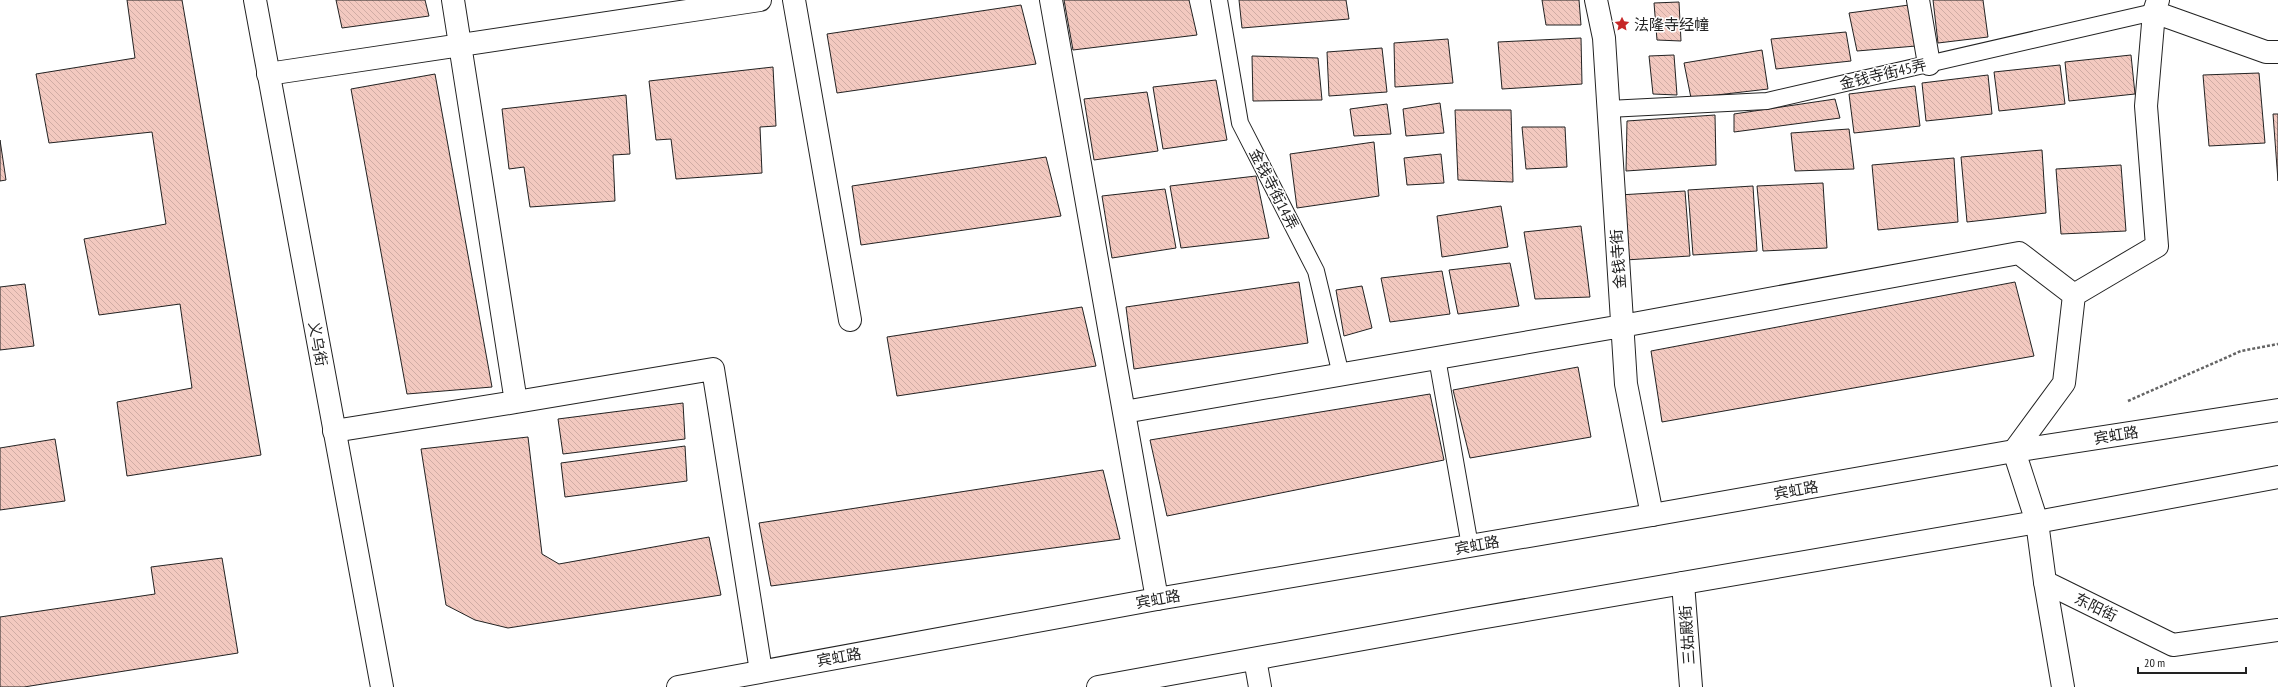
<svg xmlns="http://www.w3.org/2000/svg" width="2278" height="687" font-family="'PT Sans Narrow','Noto Sans SC',sans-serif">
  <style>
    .building { fill: url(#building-back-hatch); stroke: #222 }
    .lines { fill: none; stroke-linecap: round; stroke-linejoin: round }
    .service-casing { stroke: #222; stroke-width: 18 }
    .minor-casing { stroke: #222; stroke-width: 24 }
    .tertiary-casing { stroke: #222; stroke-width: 24 }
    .secondary-casing { stroke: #222; stroke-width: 24 }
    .path { stroke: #646464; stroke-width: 2.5; stroke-dasharray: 3 2; stroke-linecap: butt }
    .service { stroke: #fff; stroke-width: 16 }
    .minor { stroke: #fff; stroke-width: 22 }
    .tertiary { stroke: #fff; stroke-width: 22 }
    .secondary { stroke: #fff; stroke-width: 22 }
    .labels { text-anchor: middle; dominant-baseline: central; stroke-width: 3; stroke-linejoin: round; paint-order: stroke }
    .poi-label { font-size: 15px; fill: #222; stroke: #fff; text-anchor: start }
    .street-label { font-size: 15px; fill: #222; stroke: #fff }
  </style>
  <defs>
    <pattern id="building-back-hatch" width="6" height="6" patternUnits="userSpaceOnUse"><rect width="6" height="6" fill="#f3c9c0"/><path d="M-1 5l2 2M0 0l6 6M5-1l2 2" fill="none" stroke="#d0aca5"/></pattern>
  </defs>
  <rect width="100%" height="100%" fill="#fff"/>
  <path class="building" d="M127,0H182L261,455L127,476L117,402L192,388L180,304L99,315L84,239L166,224L152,132L49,143L36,74L135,58Z
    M336,0H425L429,16L342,28Z
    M1064,0H1189L1197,35L1073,50Z
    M1239,0H1346L1349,19L1242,28Z
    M1542,0H1579L1581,25H1546Z
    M1933,0H1983L1988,37L1938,43Z
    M1679,2L1681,41L1657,40L1654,3Z
    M1021,5L1036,64L837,93L827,34Z
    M1909,5L1916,46L1857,51L1849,13Z
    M1846,32L1851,61L1776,69L1771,39Z
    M1581,38L1582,84L1502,89L1498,42Z
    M1448,39L1453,83L1395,87L1394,43Z
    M1382,48L1387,92L1329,96L1327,52Z
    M1762,50L1768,89L1691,98L1684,63Z
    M1674,55L1677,95L1653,94L1649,56Z
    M2131,55L2135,94L2069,101L2065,62Z
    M1252,56L1318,58L1322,100L1253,101Z
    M2060,65L2065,104L1999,111L1994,72Z
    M773,67L776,126L760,127L762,173L676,179L671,139L656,140L649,81Z
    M2259,73L2265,143L2209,146L2203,75Z
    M435,74L492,387L407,394L351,89Z
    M1988,75L1992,114L1926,121L1922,83Z
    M1216,80L1227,140L1163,149L1153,87Z
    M1915,86L1920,126L1854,133L1849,94Z
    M1147,92L1158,151L1094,160L1084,99Z
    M626,95L630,154L613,155L615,201L530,207L524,167L509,169L502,109Z
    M1835,99L1840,118L1734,132V114Z
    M1440,103L1444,133L1406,136L1403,109Z
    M1387,104L1391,134L1354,136L1350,109Z
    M1455,110H1511L1513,182L1458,180Z
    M2273,114H2278V181Z
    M1715,115L1716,165L1626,171L1627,121Z
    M1522,127H1565L1567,167L1526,169Z
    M1849,129L1854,169L1795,171L1791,133Z
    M0,140L6,180L0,181Z
    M1374,142L1379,196L1297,208L1290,154Z
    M2042,150L2046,213L1967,222L1961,157Z
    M1441,154L1444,183L1407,185L1404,158Z
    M1046,157L1061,216L861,245L852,186Z
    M1954,158L1958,222L1878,230L1872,165Z
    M2121,165L2126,231L2061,234L2056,169Z
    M1256,176L1269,238L1181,248L1170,186Z
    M1823,183L1827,248L1763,251L1757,186Z
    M1753,186L1757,251L1693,255L1688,190Z
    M1165,189L1176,248L1112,258L1102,196Z
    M1685,191L1690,256L1625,260L1619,195Z
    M1501,206L1508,247L1442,257L1437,216Z
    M1581,226L1590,297L1535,299L1524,232Z
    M1510,263L1519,306L1458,314L1449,270Z
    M1442,271L1450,314L1390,322L1381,278Z
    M1299,282L1308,343L1134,369L1126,307Z
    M2015,282L2034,356L1662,422L1651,351Z
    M25,284L34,346L0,350V287Z
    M1362,286L1372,328L1344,336L1336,290Z
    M1082,307L1096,366L897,396L887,337Z
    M1578,367L1591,437L1470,458L1453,390Z
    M1430,394L1444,460L1167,516L1150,440Z
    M683,403L685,439L563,454L558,419Z
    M528,437L542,554L559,564L709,537L721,595L508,628L475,620L446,605L421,449Z
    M55,439L65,501L0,510V448Z
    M685,446L687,481L565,497L561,463Z
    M1103,470L1120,539L771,586L759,523Z
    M222,558L238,653L24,687H0V617L155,594L151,567Z"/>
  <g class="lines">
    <defs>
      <path id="service" d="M1219,0L1240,123L1316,271L1341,375
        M1608,109L1767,101L2154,12
        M1437,358L1470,546"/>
      <path id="minor" d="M794,0L850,320
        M1051,0L1157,599
        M1596,0L1604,38L1626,384L1652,515
        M1918,0L1929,64
        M2154,12L2266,52H2278
        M268,74L760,0
        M516,402L713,369L761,671
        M1124,412L1622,326L2019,253L2074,295
        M334,431L516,402L453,0
        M2014,451L2064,383L2074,295L2157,246L2146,106L2154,12L2158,0
        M2045,582L2063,687
        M1683,583L1691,687
        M1255,659L1260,687"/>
      <path id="tertiary" d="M255,0L382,687
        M2014,451L2037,522L2045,582L2173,645L2278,630"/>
      <path id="secondary" d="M678,687L1157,599L1652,515L2014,451L2278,410
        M1098,687L1474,619L2037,522L2278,477"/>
    </defs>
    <use href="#service" class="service-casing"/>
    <use href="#minor" class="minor-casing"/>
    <use href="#tertiary" class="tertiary-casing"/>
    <use href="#secondary" class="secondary-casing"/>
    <path class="path" d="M2128,401L2241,351L2278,344"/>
    <use href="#service" class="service"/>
    <use href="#minor" class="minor"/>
    <use href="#tertiary" class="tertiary"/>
    <use href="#secondary" class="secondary"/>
  </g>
  <defs>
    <symbol id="sight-bare" viewBox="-9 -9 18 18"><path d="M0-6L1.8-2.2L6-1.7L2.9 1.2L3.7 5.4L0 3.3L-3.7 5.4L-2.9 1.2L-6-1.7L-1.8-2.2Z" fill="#c62828" stroke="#fff" stroke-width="2.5" paint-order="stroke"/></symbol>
  </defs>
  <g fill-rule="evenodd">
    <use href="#sight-bare" x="1611" y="13" width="22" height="22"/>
  </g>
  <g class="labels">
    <g class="poi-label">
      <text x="1634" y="24">法隆寺经幢</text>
    </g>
    <g class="street-label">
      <text transform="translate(1883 74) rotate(-13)">金钱寺街45弄</text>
      <text transform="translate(1274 189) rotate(63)">金钱寺街14弄</text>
      <text transform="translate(1618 259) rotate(-94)">金钱寺街</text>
      <text transform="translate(318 344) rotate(80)">义乌街</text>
      <text transform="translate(2116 435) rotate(-9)">宾虹路</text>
      <text transform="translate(1796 490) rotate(-10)">宾虹路</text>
      <text transform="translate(1477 545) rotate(-10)">宾虹路</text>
      <text transform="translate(1158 599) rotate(-10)">宾虹路</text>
      <text transform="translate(2096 607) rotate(26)">东阳街</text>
      <text transform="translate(1687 635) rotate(-94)">三姑殿街</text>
      <text transform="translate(839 657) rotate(-10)">宾虹路</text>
    </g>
  </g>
  <path d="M2138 667v6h108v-6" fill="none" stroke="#222222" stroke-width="2"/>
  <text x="2144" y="667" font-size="12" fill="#222222" stroke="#ffffff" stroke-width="3" paint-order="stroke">20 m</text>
</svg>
